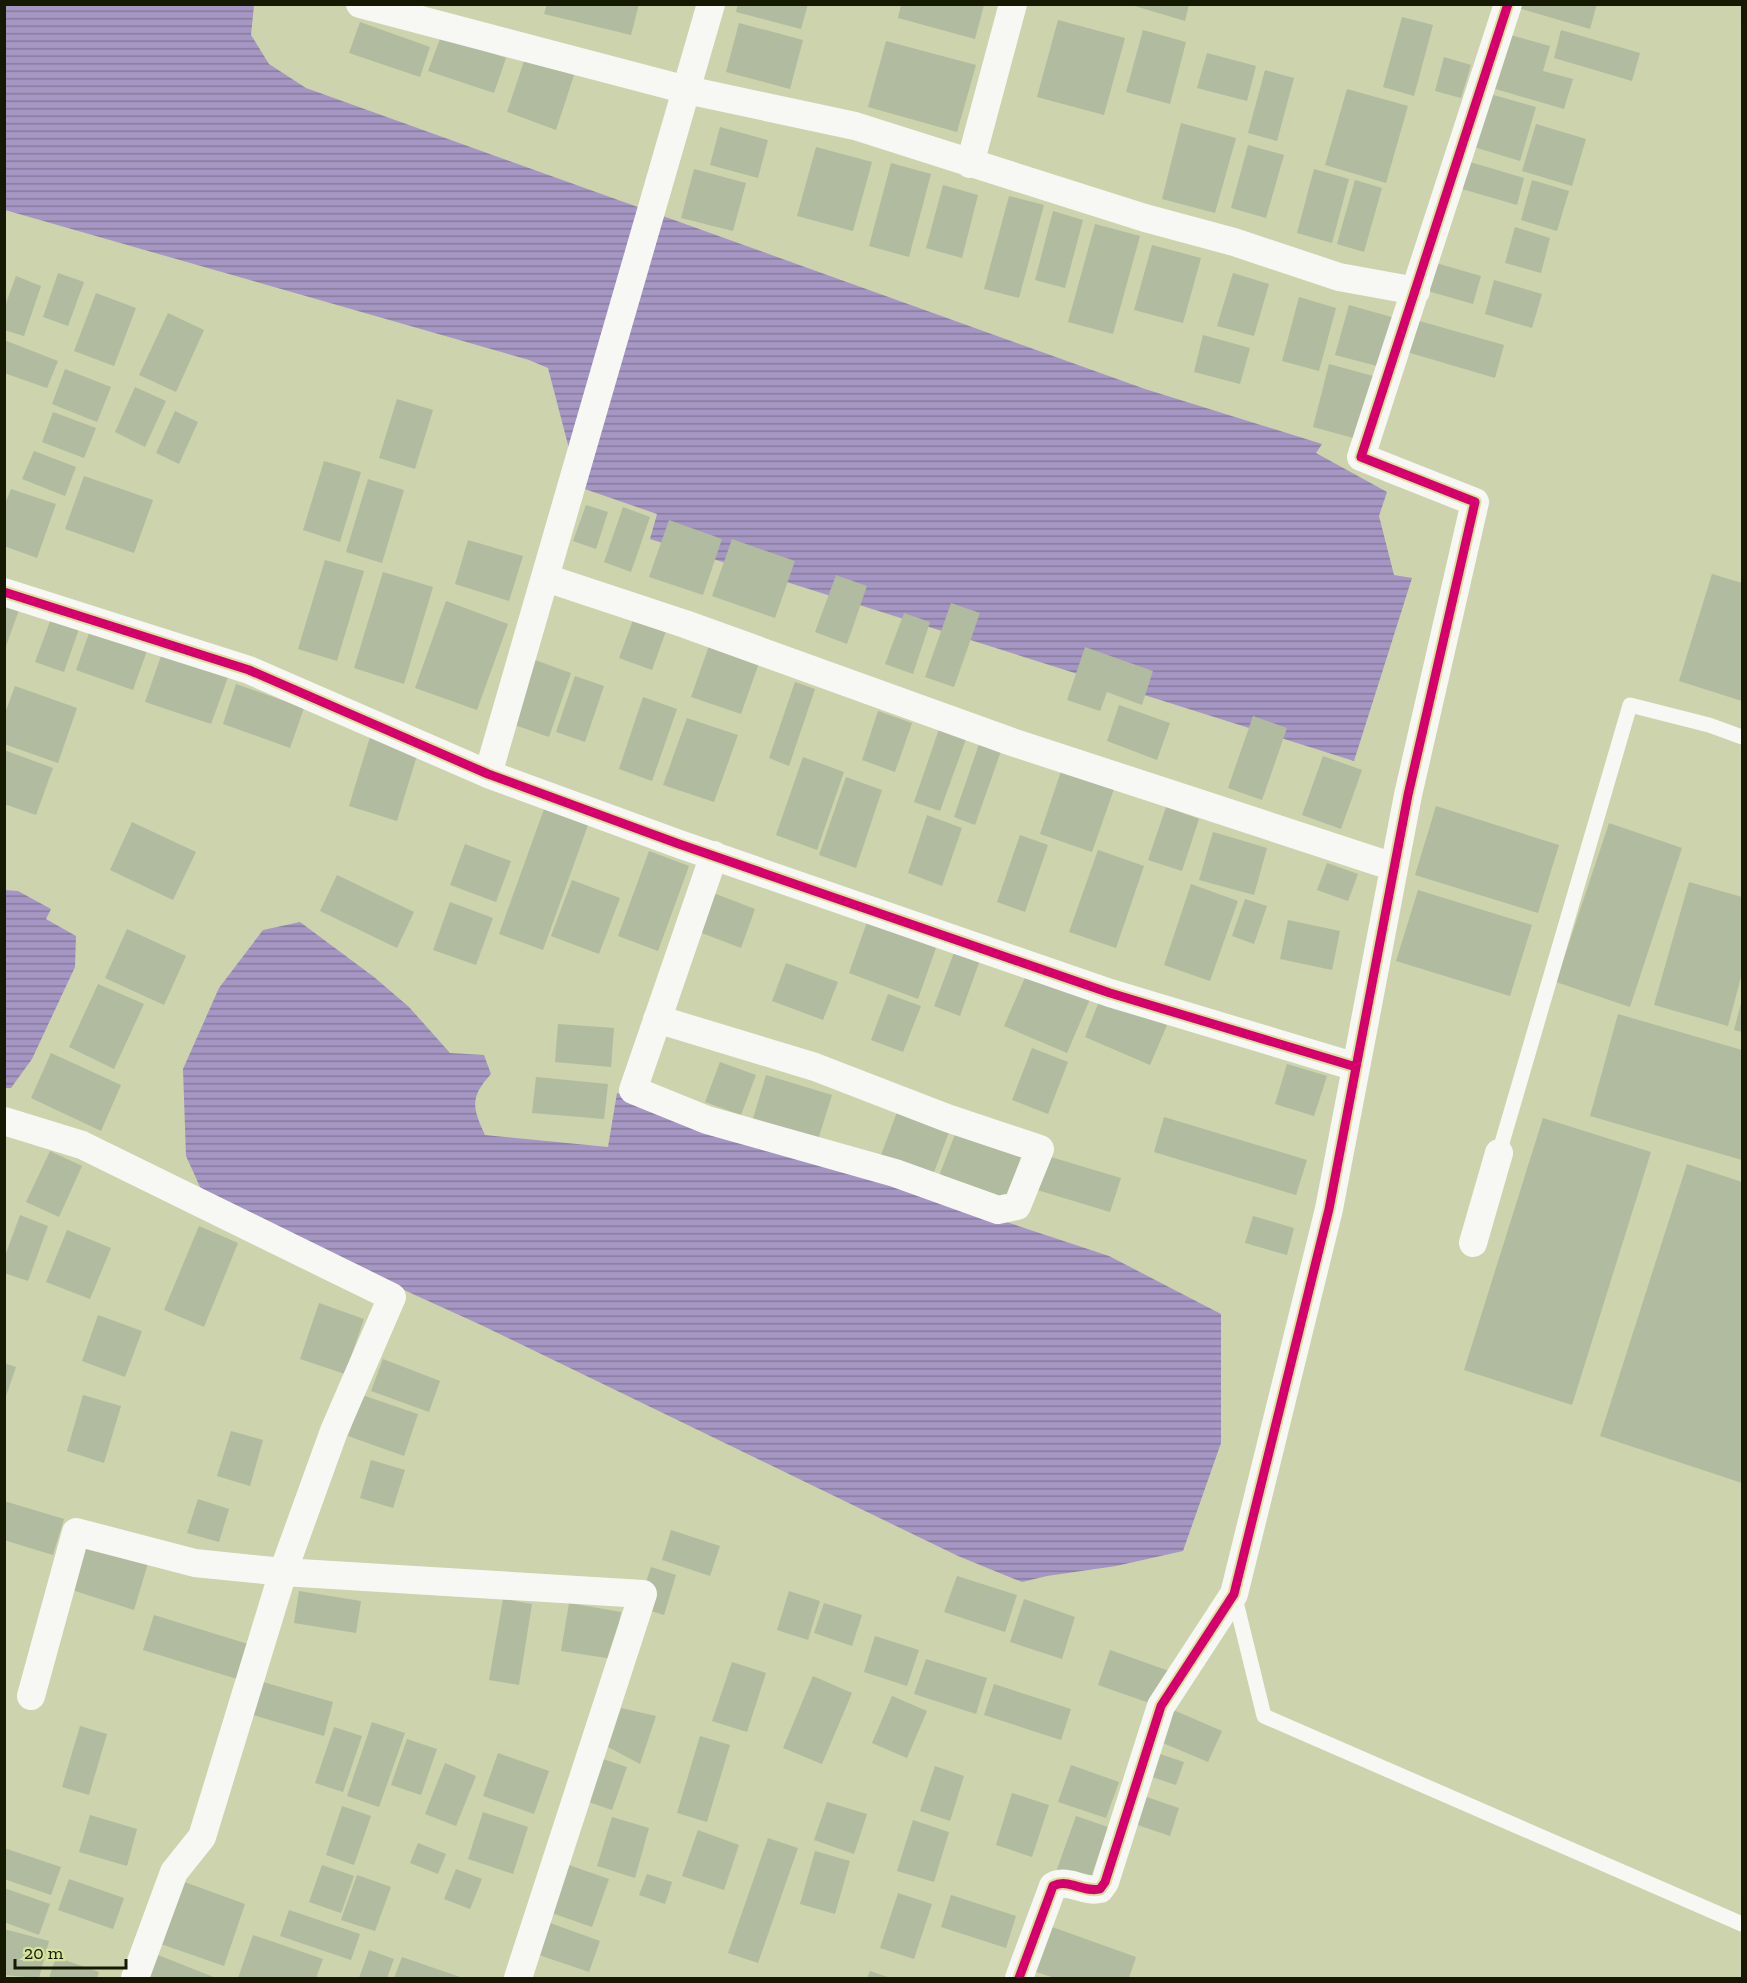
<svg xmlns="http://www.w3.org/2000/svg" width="1747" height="1983" font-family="'Zilla Slab',serif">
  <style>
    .water { fill: url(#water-rules) }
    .building { fill: #b0bb9f }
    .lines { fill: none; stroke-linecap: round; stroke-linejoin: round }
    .lane { stroke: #f7f8f3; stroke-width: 15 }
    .street { stroke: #f7f8f3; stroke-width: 28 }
    .cycleway-casing { stroke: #d6e39d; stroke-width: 13 }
    .cycleway { stroke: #d6006c; stroke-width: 9 }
  </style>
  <defs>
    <pattern id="water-rules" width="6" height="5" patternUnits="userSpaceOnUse" patternTransform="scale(1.5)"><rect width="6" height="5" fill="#a696c3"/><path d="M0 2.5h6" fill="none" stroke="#867a9c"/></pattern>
  </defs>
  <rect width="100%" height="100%" fill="#ccd3ad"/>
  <path class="water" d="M4,5H254L251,35L269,64L306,88L1145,389L1322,444L1316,453L1387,492L1379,516L1394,575L1412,578L1354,761L650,539L657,514L579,487L548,368L529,360L5,210Z
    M4,890L18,891L51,909L46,919L76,936L75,967L32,1059L11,1088H4Z
    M300,922L374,977L409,1007L450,1053L484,1055L491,1074C470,1097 472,1107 485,1135L608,1147L617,1093L1109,1256L1221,1314V1443L1183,1551L1116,1566L1047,1576L1022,1582L958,1556L481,1325L206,1200L186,1156L183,1069L219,988L263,930Z"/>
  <path class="building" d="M547,4H639L631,35L544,14Z
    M738,4H808L801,29L736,12Z
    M1128,4H1189L1185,21Z
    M1520,4H1597L1590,29L1518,8Z
    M901,5H984L975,39L898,18Z
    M1402,17L1433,25L1414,96L1383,87Z
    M1058,20L1125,38L1104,115L1037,97Z
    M360,22L430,47L420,77L349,53Z
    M739,23L803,40L790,89L726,72Z
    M1143,30L1186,42L1170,104L1126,92Z
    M1561,30L1640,53L1632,81L1554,58Z
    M1507,34L1550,46L1543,71L1573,79L1564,109L1492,88Z
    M441,36L506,58L494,93L428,71Z
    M886,41L976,65L957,132L868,107Z
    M1207,53L1256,66L1247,101L1197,88Z
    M1444,57L1471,65L1461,98L1435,91Z
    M525,58L574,75L556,130L507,112Z
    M1265,70L1294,78L1277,141L1248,133Z
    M1347,89L1408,106L1386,183L1325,165Z
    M1490,94L1536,107L1520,161L1474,147Z
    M1181,123L1236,138L1215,213L1162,199Z
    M1536,124L1586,139L1572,186L1522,171Z
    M720,127L768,140L758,178L710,165Z
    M1248,145L1284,155L1266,218L1231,208Z
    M816,147L872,162L853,231L797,216Z
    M1470,162L1524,178L1517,205L1462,189Z
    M891,163L931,174L909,257L869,246Z
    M694,169L746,183L733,231L681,218Z
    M1314,169L1349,179L1332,243L1297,233Z
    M1355,180L1382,188L1364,252L1337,244Z
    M1532,180L1569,191L1557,231L1521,220Z
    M943,185L978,195L962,258L926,248Z
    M1009,196L1044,205L1019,298L984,289Z
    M1053,211L1083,220L1065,288L1035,280Z
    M1095,224L1140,236L1113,334L1068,322Z
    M1515,227L1550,238L1541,273L1505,263Z
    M1152,245L1201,258L1183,323L1134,310Z
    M1436,263L1481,276L1473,304L1428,291Z
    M58,273L84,282L68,326L43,317Z
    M1233,273L1269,284L1254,336L1217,326Z
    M16,276L41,286L24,336L4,330V309Z
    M1494,280L1542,294L1532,328L1485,314Z
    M96,293L136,308L114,366L74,351Z
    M1299,297L1336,308L1319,371L1282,361Z
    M1349,305L1395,318L1381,367L1335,355Z
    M168,313L204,330L176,392L139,375Z
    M1416,320L1504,345L1495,378L1407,352Z
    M1203,335L1250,348L1240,384L1194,372Z
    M4,340L58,361L47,388L4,373Z
    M1329,364L1373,376L1357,439L1313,427Z
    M65,369L111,387L97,422L52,404Z
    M135,387L166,401L145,447L115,432Z
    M397,399L433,410L415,469L379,458Z
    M175,411L198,422L179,464L156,453Z
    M53,412L96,428L84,458L42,442Z
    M34,451L76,467L65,496L22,479Z
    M324,461L361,472L340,542L303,530Z
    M84,476L153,500L134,553L65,529Z
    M368,479L404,490L382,563L346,552Z
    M11,489L56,504L37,558L4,546V506Z
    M586,505L608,512L596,549L573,541Z
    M623,507L650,517L631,572L604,562Z
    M669,520L722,539L703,595L649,577Z
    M732,539L795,561L775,618L712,596Z
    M468,540L523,556L509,601L455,584Z
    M325,560L364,571L337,661L298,649Z
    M383,572L433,587L404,684L354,668Z
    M1712,574L1742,583V701L1679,681Z
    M836,575L867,586L847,644L815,632Z
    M4,601L20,607L5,649H4Z
    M446,601L508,624L477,710L415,688Z
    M951,603L980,613L954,687L925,677Z
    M904,613L930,622L913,674L885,664Z
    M52,616L80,626L64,672L35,662Z
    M633,620L666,631L652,670L619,658Z
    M93,622L150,642L133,690L76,670Z
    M710,643L760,660L741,714L691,697Z
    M1085,647L1153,671L1142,705L1107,692L1100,711L1067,700Z
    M162,653L228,677L211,724L145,702Z
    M532,659L571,673L549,737L509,723Z
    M575,676L604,686L585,742L556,732Z
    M795,682L815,689L789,766L769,758Z
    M236,684L304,708L290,748L223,724Z
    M15,686L77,708L58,763L4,744V716Z
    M643,697L677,709L652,781L619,769Z
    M1119,705L1170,723L1157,760L1107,741Z
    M878,711L912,723L895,772L862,760Z
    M1253,716L1287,728L1262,800L1228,788Z
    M687,718L738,735L714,802L663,785Z
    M939,729L966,739L940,811L914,802Z
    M370,737L418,752L397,821L349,806Z
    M979,744L1001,751L975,825L954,817Z
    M4,750L53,768L36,815L4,804Z
    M1323,756L1362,770L1341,829L1302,815Z
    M803,757L844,772L817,850L776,835Z
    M1061,771L1114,789L1092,852L1040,834Z
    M846,777L882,790L856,868L819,855Z
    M1436,806L1559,845L1538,913L1415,875Z
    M1166,807L1199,819L1182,871L1148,860Z
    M544,809L588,825L543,950L499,934Z
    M927,815L962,828L942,886L908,873Z
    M132,822L196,852L173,900L110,870Z
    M1609,823L1682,848L1630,1007L1556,982Z
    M1213,832L1267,848L1254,895L1199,880Z
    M1020,835L1048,845L1025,912L997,902Z
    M465,844L511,861L496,902L450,885Z
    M1098,850L1144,866L1116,948L1069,932Z
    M649,851L689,866L658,951L618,936Z
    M1327,863L1358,874L1348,901L1317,890Z
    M337,875L414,912L397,948L320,911Z
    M572,880L620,898L599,954L551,936Z
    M1689,882L1742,897V973L1728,1026L1654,1005Z
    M1191,884L1238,901L1210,981L1164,965Z
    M1418,890L1532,925L1510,996L1396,961Z
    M708,891L755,909L741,948L694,930Z
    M1245,899L1267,906L1254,944L1232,936Z
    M450,902L493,918L476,965L433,950Z
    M1288,920L1340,931L1332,970L1280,959Z
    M867,922L936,948L918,999L849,973Z
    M127,929L186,956L164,1005L105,978Z
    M955,950L980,960L960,1016L934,1006Z
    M786,963L838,982L823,1020L772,1001Z
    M1027,973L1090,999L1067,1053L1004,1026Z
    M98,984L144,1004L114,1069L69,1047Z
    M888,994L921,1006L903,1052L871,1040Z
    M1101,996L1167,1025L1150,1065L1085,1037Z
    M1742,1000V1032L1734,1030Z
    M1618,1014L1742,1050V1160L1590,1116Z
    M558,1024L614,1028L611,1067L555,1062Z
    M1032,1048L1068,1062L1048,1114L1012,1100Z
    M51,1053L121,1085L101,1131L31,1098Z
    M720,1062L756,1075L741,1115L705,1102Z
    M1287,1064L1327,1076L1314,1116L1275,1104Z
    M766,1075L832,1095L816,1146L751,1125Z
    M536,1077L608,1084L604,1119L532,1113Z
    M900,1104L952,1124L930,1183L878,1163Z
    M1164,1117L1307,1160L1296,1195L1154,1152Z
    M1543,1118L1651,1152L1572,1405L1464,1370Z
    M957,1129L1022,1154L1005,1201L939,1176Z
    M50,1151L82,1166L59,1217L26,1202Z
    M1044,1155L1121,1178L1110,1212L1034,1189Z
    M1687,1164L1742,1182V1483L1600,1436Z
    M20,1215L48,1226L28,1281L4,1273V1259Z
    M1253,1216L1294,1228L1287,1255L1245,1243Z
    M199,1226L238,1243L204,1327L164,1310Z
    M67,1230L111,1248L90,1299L46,1282Z
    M319,1303L364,1319L345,1374L300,1359Z
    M98,1315L142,1331L125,1377L82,1361Z
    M383,1359L440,1381L429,1412L371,1391Z
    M4,1363L16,1367L5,1399H4Z
    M83,1395L121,1406L104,1463L67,1451Z
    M362,1395L418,1414L404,1456L348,1436Z
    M231,1431L263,1440L250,1486L217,1476Z
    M371,1460L405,1470L393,1508L360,1498Z
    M198,1499L229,1509L219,1542L187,1533Z
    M4,1501L64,1519L53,1555L4,1540Z
    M671,1530L720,1546L710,1576L662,1560Z
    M83,1543L148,1563L134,1610L69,1589Z
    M651,1567L676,1575L664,1615L638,1607Z
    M957,1576L1017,1595L1005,1632L944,1612Z
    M299,1591L361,1601L356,1633L294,1623Z
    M789,1591L820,1601L808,1640L777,1630Z
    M503,1599L532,1604L519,1685L489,1680Z
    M1024,1599L1075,1617L1062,1659L1010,1642Z
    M569,1603L621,1612L613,1659L561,1651Z
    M824,1603L862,1615L852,1646L814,1633Z
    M154,1615L248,1644L237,1679L143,1650Z
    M875,1636L919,1650L907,1686L864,1672Z
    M1110,1650L1169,1671L1158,1706L1098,1685Z
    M926,1659L987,1678L976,1714L914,1694Z
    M732,1662L766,1673L747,1732L712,1721Z
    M813,1676L852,1693L822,1764L783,1748Z
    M263,1682L333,1702L324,1736L253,1715Z
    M994,1684L1071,1709L1061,1740L984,1715Z
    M892,1696L927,1711L907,1758L872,1743Z
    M1164,1706L1222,1731L1208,1762L1151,1738Z
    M621,1708L656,1716L640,1764L608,1747Z
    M372,1722L405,1733L379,1807L347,1796Z
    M80,1726L107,1734L89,1795L62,1787Z
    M334,1727L362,1736L343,1792L315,1783Z
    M700,1736L730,1745L707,1822L677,1813Z
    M407,1739L437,1749L421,1795L391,1785Z
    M1148,1750L1184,1762L1176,1785L1140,1773Z
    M498,1753L549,1771L534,1814L483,1796Z
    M600,1758L627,1767L612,1810L586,1801Z
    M445,1763L476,1776L456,1826L425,1814Z
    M1071,1765L1119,1782L1106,1818L1058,1802Z
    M935,1766L964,1776L950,1821L920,1811Z
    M1012,1793L1049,1805L1032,1857L996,1845Z
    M1138,1794L1179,1808L1170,1836L1129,1822Z
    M827,1802L867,1814L854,1854L814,1840Z
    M342,1806L371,1816L354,1865L326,1855Z
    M483,1812L528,1827L513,1874L468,1859Z
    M90,1815L137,1829L127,1866L79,1852Z
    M1076,1816L1108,1827L1089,1884L1056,1872Z
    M612,1817L649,1828L635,1878L597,1866Z
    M913,1820L949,1832L934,1882L897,1871Z
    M698,1830L739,1845L724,1890L682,1876Z
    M768,1838L798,1848L758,1963L728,1953Z
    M418,1843L446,1854L438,1874L410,1863Z
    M4,1848L61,1867L51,1895L4,1879Z
    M815,1851L850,1861L835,1914L800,1904Z
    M566,1864L609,1879L592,1927L549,1912Z
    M322,1865L354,1876L341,1913L309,1902Z
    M456,1869L482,1879L470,1909L444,1899Z
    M647,1874L672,1882L665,1904L639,1895Z
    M357,1875L391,1887L375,1931L341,1920Z
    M69,1879L124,1898L113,1929L58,1910Z
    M179,1880L245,1904L224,1966L158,1943Z
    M4,1888L50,1904L39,1935L4,1922Z
    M898,1893L932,1904L914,1959L880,1948Z
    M951,1895L1016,1916L1006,1948L941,1927Z
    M289,1910L360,1934L351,1960L280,1936Z
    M550,1923L600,1941L589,1972L539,1955Z
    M1041,1923L1136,1957L1129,1978H1054L1025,1968Z
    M4,1929L49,1941L39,1978L4,1975Z
    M253,1935L323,1959L316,1978H238Z
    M369,1950L394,1959L387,1978H359Z
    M153,1953L216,1978H143Z
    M56,1957L99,1972L97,1978H49Z
    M402,1957L463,1978H394Z
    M870,1971L891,1978H867Z"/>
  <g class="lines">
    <path class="lane" d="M1499,1153L1630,705L1709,725L1742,737
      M1234,1594L1264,1716L1742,1924"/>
    <path class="street" d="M360,4L687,90L855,126L1145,218L1234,242L1339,277L1416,291
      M970,164L1013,4
      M546,578L685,624L1012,742L1394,867
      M4,592L249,670L488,774L679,844L1110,993L1356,1067
      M488,774L711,4
      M657,1019L815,1067L947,1118L1040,1149L1017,1206L998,1210L895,1173L707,1120L633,1090L714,855
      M4,1121L82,1145L392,1297L334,1431L283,1572L202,1837L174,1872L135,1978
      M1473,1243L1499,1153
      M31,1696L76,1532L195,1563L283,1572L643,1594L518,1978
      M1019,1978L1053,1886C1068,1878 1084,1893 1100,1889L1105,1882L1161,1706L1234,1594L1329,1209L1408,795L1475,502L1361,457L1508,4"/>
    <defs>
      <path id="cycleway" d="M4,592L249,670L488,774L679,844L1110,993L1356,1067
        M1019,1978L1053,1886C1068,1878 1084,1893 1100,1889L1105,1882L1161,1706L1234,1594L1329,1209L1408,795L1475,502L1361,457L1508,4"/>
    </defs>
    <use href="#cycleway" class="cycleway-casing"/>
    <use href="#cycleway" class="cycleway"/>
  </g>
  <rect width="1747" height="1983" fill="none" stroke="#151901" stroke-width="12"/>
  <path d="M15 1959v9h111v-9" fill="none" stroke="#151901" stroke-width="3"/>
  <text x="24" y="1959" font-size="18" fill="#151901" stroke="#d6e39d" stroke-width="4.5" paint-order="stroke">20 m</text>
</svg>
